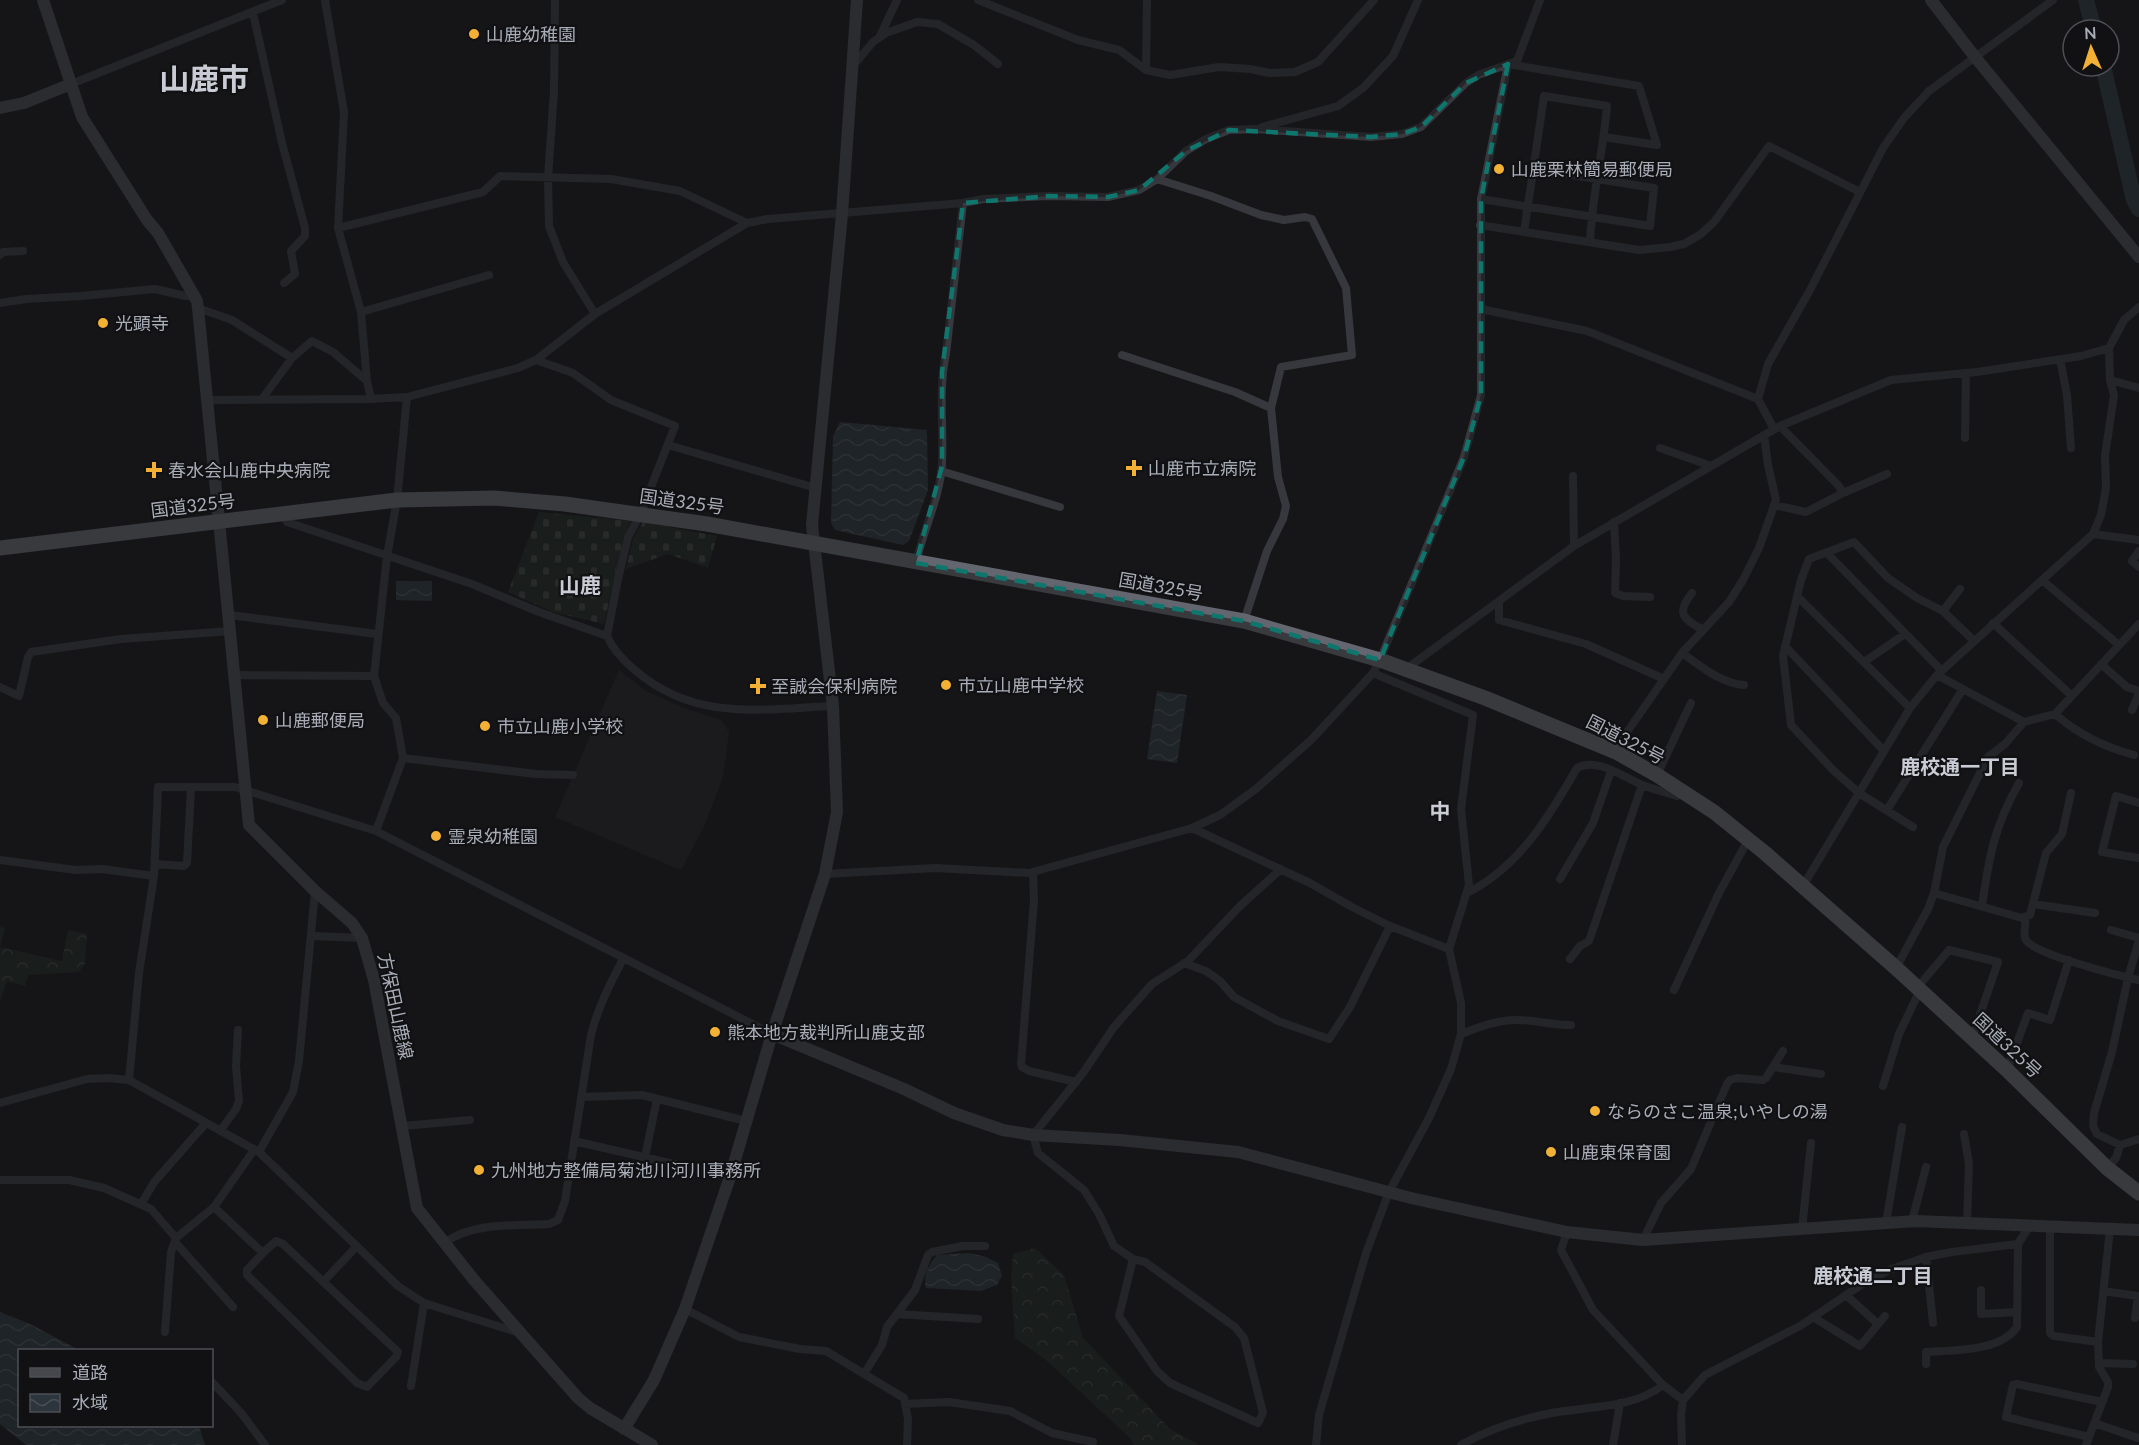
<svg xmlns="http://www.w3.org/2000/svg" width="2139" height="1445" font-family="Lato,'Noto Sans JP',sans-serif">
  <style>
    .built { fill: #222225 }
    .forest { fill: url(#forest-crowns) }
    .cemetery { fill: url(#cemetery-stones) }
    .water { fill: url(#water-waves) }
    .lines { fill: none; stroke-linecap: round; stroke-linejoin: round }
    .river { stroke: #2c353c; stroke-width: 16 }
    .street { stroke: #37383d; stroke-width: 8 }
    .secondary { stroke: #45474d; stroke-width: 12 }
    .highway { stroke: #63666e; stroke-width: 15 }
    .marked { fill: none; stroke: #0f766e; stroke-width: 4.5; stroke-dasharray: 12 8; stroke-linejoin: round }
    .poi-dot { fill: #f2b134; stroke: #111113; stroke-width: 2 }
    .labels { text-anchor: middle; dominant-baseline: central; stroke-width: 4.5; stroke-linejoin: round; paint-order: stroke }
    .poi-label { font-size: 18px; fill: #a8adb8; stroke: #111113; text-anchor: start }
    .street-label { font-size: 18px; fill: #a8adb8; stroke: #111113 }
    .neighbourhood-label { font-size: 20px; font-weight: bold; fill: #c9ccd4; stroke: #111113 }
    .quarter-label { font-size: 21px; font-weight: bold; fill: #c9ccd4; stroke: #111113 }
    .town-label { font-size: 30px; font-weight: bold; fill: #c9ccd4; stroke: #111113 }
  </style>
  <defs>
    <pattern id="forest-crowns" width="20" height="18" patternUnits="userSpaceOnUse" patternTransform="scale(1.5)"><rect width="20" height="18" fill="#1e261f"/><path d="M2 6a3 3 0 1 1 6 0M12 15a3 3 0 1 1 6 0" fill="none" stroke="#3c433d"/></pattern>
    <pattern id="cemetery-stones" width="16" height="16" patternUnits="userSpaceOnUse" patternTransform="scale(1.5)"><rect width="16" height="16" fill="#1e261f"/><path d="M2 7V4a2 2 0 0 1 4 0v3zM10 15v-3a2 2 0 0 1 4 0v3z" fill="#3c433d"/></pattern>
    <pattern id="water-waves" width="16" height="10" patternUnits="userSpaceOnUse" patternTransform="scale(1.5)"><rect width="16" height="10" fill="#2c353c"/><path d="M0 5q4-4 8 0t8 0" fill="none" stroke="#485056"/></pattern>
  </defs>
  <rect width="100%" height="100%" fill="#161618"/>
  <path class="built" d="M619,670L646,691L684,708L721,720L729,732L723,777L705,824L681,870L555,817Z"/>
  <path class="forest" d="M0,927L5,928L0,947L62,961L68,930L87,934L85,963L79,972L28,975L25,986L7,981L0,1001Z
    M1035,1248L1064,1275L1083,1338L1170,1429L1199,1445H1134L1129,1437L1046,1360L1015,1338L1011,1278L1013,1254Z"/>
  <path class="cemetery" d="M539,512L631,521L624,535L604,624L553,612L508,592Z
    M643,522L717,536L708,568L668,554L626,569L633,539Z"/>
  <path class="water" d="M840,422L927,430L928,490L909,541L903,545L835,530L831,523L833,436Z
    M396,581H432V601L396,600Z
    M1157,691L1187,695L1177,763L1147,759Z
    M969,1253L986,1257L998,1263L1002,1276L997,1285L981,1291L926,1288C923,1274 928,1266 937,1255Z
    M0,1312L30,1324L79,1350H20V1426H199L205,1445H26L0,1424Z"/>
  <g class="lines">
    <path class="river" d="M2086,0L2094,30
      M2103,66L2134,200L2139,209"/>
    <path class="street" d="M325,0L344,112L338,228L361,312L367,381L371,399
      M555,0L554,91L548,178L549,226L563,262L595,314
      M978,0L1078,40L1119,50L1146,70L1170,75L1219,67L1250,69L1270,73L1295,72L1318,62L1374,0
      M253,13L282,143L305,228V236L291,251L295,274L284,283
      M879,38L897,0
      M1508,64L1639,86L1657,145L1604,137
      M853,66L873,42L886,33L917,22L938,24L974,45L998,64
      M1146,70L1147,0
      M71,84L282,0
      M1262,127L1338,106L1363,88L1393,56L1418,0
      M1157,179L1211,196L1261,215L1284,220L1305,217L1312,219L1346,288L1352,355L1281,367L1271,408
      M1481,199L1650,226L1654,188L1534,169
      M1480,225L1639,250L1670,247L1684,244L1701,234L1714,222L1769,146L1860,192
      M338,228L483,192L500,176L611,179L680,191L747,223
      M1524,232L1544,96L1607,106C1603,152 1592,196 1590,242
      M0,255L3,252L23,251
      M0,303L26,299L81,296L155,289L185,296H194
      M198,308L232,320L292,358
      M1481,309L1587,331L1758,399
      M361,312L489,275
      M1122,355L1235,392L1271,408L1278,477L1286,506L1283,519L1267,551L1244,621
      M2060,359L2067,395L2071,448
      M536,360L573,373L611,400L675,426L640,515L628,537L618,579L607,636C613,650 625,662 636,671C696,722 761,709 833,706
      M2110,380L2139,388
      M262,399L292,358L312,341L333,352L367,381
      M206,400L371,399L407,397L518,368L536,360L595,314L747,223L768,219L963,203L983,199L1049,196L1108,197L1139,190L1157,179L1186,151L1206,139L1229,130L1256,129L1371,137L1402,134L1421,127L1466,83L1478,75L1517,61L1540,0
      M1774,429L1758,399L1768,364L1810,290L1883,148L1904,118L1929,91L2053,0
      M1965,438L1966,373
      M668,445L816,488
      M1660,448L1711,466
      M941,471L1060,507
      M1573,476L1574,546
      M1843,493L1887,474
      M1774,505L1806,512L1843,493L1839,486L1780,426
      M286,514L287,522L472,584L539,612L607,636
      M1614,522L1616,558L1615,593L1623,596L1650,597
      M2093,534L2139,540
      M2139,551L2132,561L2139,567
      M1827,553L1941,670
      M916,563C923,530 940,498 942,464C944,427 938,391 946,354L963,203
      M2042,580L2119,645
      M1692,593C1675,614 1684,619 1703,630
      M1797,596L1910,708
      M1499,601V620L1586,644L1664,679
      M1943,611L1960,589
      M230,615L377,634
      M1993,623L2072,696
      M1785,646L1884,751
      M1682,653C1701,666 1720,683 1744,685
      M1864,662L1905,634
      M2101,664L2127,687L2139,691
      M1406,669L1574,546L1780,426L1891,380L1977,372L2081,356L2109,348
      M235,675L374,676
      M1937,675L2024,722
      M0,687L19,696L28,657L31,652L121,639L231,631
      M2132,710L2139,693
      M2055,714C2079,735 2104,747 2134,755
      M1616,752L1625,735L1682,653L1729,602L1743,580L1759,548L1776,500L1768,465L1764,435
      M403,758L536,774L573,775
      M1657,775L1691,703
      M2139,803L2116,796L2102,852L2139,858
      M1887,810L1963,689
      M1913,827L1859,793L1833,770L1791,725L1783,656L1801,580L1809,559L1854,542L1888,578L1917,598L1943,611L1973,640
      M1192,828L1310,883L1352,907L1390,926L1449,949
      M376,831L403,758L396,718L383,703L374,676L387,556L397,500L407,397
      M0,860L76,870L102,869L154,876
      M155,864L184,866L187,863L191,788
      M1033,872L1034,900L1021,1064L1022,1067L1029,1071L1076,1082
      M825,874L935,868L1029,873L1192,828L1220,815L1256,789L1312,739L1373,673L1380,660L1464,457L1481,395V199L1508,64
      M1560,879L1593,823L1611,771
      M1803,886L1910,708L1937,675L2093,534L2101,515L2106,488L2105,456L2114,395L2110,380L2109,348L2124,320L2139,307
      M1467,893C1519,867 1549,817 1577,768C1596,757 1622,776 1640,784C1652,789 1664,792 1677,796L1683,792
      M1934,893L2022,918L2030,915L2046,853L2062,834L2071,793
      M2033,904L2095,913
      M1982,906C1989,857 1994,827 2019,783
      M2025,917C2027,924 2022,934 2026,940C2034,954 2120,976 2139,980
      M2111,930L2139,938
      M311,936L362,938
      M1570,959L1580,946L1589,941L1642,785
      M1184,963L1206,971L1220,981L1234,997L1278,1021L1329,1039L1350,1007L1390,926
      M1896,968L1928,909L1934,893L1943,847L1988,757L2005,744L2024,722L2055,714L2139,624
      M1917,988L1949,950L1998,962L1972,1038
      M1674,990L1719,893L1748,840
      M1461,1034C1479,1027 1497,1020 1517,1020C1535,1020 1552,1025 1571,1025
      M1773,1067L1821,1074
      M2007,1070L2028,1013L2050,1020L2069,960
      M129,1080L139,973L154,876L158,787H235L376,831L772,1034
      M1883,1086L1899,1034L1920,990
      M581,1097L642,1095L746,1121
      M0,1103L87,1079L108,1078L129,1080L259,1152L398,1286L424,1303L520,1333
      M1702,1111L1713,1117
      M403,1126L470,1120
      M220,1131L236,1109L239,1101L236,1066L238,1030
      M1964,1134L1969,1164L1967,1223
      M574,1141L730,1177
      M2120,1145L2097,1134L2093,1126L2094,1113L2112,1052L2128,978L2139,940
      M259,1152L293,1092L299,1061L315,891
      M645,1157L657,1099
      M2107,1168L2116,1158L2120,1145L2139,1139
      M0,1180H69L104,1188L151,1209L176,1238
      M141,1204L155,1181L206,1123
      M214,1207L263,1253L276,1241L283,1244L398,1352L396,1357L367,1387L357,1383L247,1275V1270L263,1253
      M1912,1221L1926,1167
      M1886,1223L1902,1127
      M2050,1226V1333L2054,1336L2098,1342
      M1802,1229L1811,1143
      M1567,1232L1561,1250L1593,1310L1663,1385L1683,1400
      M1643,1240L1661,1203L1691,1169L1727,1084L1730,1080L1737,1078L1763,1080L1766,1078L1783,1051
      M175,1242L233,1307
      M444,1243C473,1222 514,1226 549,1224L558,1220L565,1201L591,1035C598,1007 610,984 623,959
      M1926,1257L1933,1323
      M1133,1259L1145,1262L1235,1327L1244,1338L1263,1413L1258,1423L1170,1383L1157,1371L1119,1316L1133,1259L1114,1246L1099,1214L1084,1190L1038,1153L1033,1135L1083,1073L1114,1027L1152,984L1188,961L1240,906L1281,869
      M323,1282L357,1246
      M1981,1290V1314L2017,1312
      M2103,1291L2138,1296L2135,1318
      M1846,1295L1878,1324
      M685,1309L739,1337L800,1349L826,1351L904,1398L908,1419L907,1445
      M897,1314L978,1319
      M1813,1317L1860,1346L1885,1316
      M165,1332L171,1252L176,1238L214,1207L254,1150
      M2099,1363L2133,1364
      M1926,1364V1352C1953,1350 2000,1352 2017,1327L2018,1244
      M864,1374L882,1345L887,1327L915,1290L928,1255L932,1252L963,1246H985
      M212,1382L242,1414L265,1445
      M411,1386L424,1303
      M905,1404L949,1402L1010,1411L1052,1433L1093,1442
      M2094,1423L2138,1438
      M2089,1437L2006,1417L2013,1385L2017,1384L2102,1402
      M1316,1445L1319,1415L1366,1253L1389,1192L1429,1118L1451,1069L1461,1034V1003L1449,949L1469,885L1461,809L1473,715L1373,673
      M1461,1445C1489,1429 1520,1419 1552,1413C1588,1406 1633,1409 1663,1385
      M1613,1445L1620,1403
      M1682,1445L1681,1415L1683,1400L1705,1375L1800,1326L1861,1285L1889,1270L1926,1257L1952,1252L2018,1244L2030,1225
      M2086,1445L2108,1387V1382L2099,1367L2098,1342L2110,1229"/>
    <path class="secondary" d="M43,0L82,117L147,220L158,233L173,259L197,301L198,308L249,825L315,891L352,923L362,938L374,980L417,1208L474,1280L578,1398L590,1408L652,1445
      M1931,0L1975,57L2139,257
      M0,108L24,103L71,84
      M772,1034L904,1089L954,1113L1003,1130L1033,1135L1120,1140L1238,1152L1411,1198L1567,1232L1643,1240L1916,1221L2139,1230
      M624,1429L654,1380L685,1309L730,1177L772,1034L825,874L837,812L833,706L812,525L842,214L857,0"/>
    <path class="highway" d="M0,548L397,500L494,498L565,504L707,524L1244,621L1380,660L1485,698L1616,752L1657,775L1714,812L1765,853L1896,968L2007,1070L2107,1168L2139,1193"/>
  </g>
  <path d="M0 0H2139V1445H0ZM1508,64L1481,199V395L1464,457L1380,660L1244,621L916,563L942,466V372L963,203L1049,196L1108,197L1139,190L1186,151L1229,130L1371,137L1402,134L1421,127L1466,83Z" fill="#161618" fill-opacity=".55" fill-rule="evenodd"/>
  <path class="marked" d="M1508,64L1481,199V395L1464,457L1380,660L1244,621L916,563L942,466V372L963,203L1049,196L1108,197L1139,190L1186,151L1229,130L1371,137L1402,134L1421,127L1466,83Z"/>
  <g class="poi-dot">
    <circle cx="474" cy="34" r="6"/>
    <circle cx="1499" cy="169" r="6"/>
    <circle cx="103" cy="323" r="6"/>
    <path d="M1131 459h6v6h6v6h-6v6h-6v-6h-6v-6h6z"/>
    <path d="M151 461h6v6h6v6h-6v6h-6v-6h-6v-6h6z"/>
    <circle cx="946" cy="685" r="6"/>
    <path d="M755 677h6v6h6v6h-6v6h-6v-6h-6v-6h6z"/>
    <circle cx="263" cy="720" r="6"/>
    <circle cx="485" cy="726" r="6"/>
    <circle cx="436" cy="836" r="6"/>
    <circle cx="715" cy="1032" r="6"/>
    <circle cx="1595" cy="1111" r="6"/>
    <circle cx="1551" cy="1152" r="6"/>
    <circle cx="479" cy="1170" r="6"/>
  </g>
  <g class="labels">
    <g class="poi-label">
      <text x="486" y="34">山鹿幼稚園</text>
      <text x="1511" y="169">山鹿栗林簡易郵便局</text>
      <text x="115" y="323">光顕寺</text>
      <text x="1148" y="468">山鹿市立病院</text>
      <text x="168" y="470">春水会山鹿中央病院</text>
      <text x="958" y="685">市立山鹿中学校</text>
      <text x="771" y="686">至誠会保利病院</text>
      <text x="275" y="720">山鹿郵便局</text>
      <text x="497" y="726">市立山鹿小学校</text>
      <text x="448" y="836">霊泉幼稚園</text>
      <text x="727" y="1032">熊本地方裁判所山鹿支部</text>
      <text x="1607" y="1111">ならのさこ温泉;いやしの湯</text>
      <text x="1563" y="1152">山鹿東保育園</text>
      <text x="491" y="1170">九州地方整備局菊池川河川事務所</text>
    </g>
    <g class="street-label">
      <text transform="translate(682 501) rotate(8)">国道325号</text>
      <text transform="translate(193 505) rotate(-7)">国道325号</text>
      <text transform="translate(1161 586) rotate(10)">国道325号</text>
      <text transform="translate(1626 739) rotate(27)">国道325号</text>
      <text transform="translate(396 1006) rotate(78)">方保田山鹿線</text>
      <text transform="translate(2008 1045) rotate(43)">国道325号</text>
    </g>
    <g class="neighbourhood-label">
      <text x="1960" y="766">鹿校通一丁目</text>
      <text x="1873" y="1275">鹿校通二丁目</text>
    </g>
    <g class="quarter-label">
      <text x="580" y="584">山鹿</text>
      <text x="1440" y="810">中</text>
    </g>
    <g class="town-label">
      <text x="204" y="78">山鹿市</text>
    </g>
  </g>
  <rect x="18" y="1349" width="195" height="78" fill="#111113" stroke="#4d4f55" stroke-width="1.5"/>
  <rect x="30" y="1368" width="30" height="9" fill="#45474d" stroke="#4d4f55" stroke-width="1.5"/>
  <text x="72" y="1379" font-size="18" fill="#a8adb8">道路</text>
  <rect x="30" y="1394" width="30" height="18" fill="url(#water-waves)" stroke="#4d4f55" stroke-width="1.5"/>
  <text x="72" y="1409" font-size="18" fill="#a8adb8">水域</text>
  <g transform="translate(2091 48) rotate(357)"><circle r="28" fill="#111113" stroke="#4d4f55" stroke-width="1.5"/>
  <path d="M0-4.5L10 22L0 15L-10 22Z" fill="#f2b134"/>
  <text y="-9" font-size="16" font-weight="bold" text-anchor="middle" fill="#a8adb8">N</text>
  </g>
</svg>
